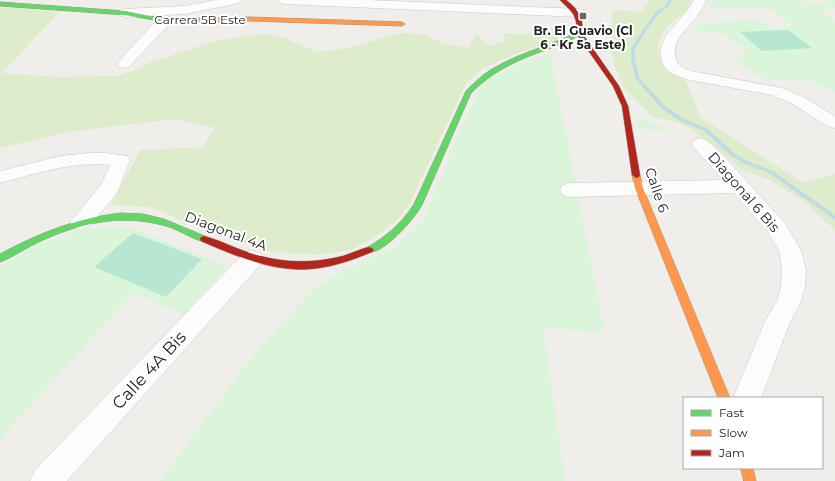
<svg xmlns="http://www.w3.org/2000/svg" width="835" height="481" font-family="Montserrat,sans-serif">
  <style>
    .grass { fill: #ddeccb }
    .park { fill: #daf5da }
    .pitch { fill: #b7e6d2 }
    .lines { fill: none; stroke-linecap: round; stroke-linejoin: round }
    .stream { fill: #bfdbe3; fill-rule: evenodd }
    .street-casing { stroke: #c9c8c7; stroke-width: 1 }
    .fast-casing { stroke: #999a82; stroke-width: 1 }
    .slow-casing { stroke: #999a82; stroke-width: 1 }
    .jam-casing { stroke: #999a82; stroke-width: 1 }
    .street { fill: #fdfcfc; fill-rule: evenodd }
    .fast { fill: #63d668; fill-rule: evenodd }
    .slow { fill: #ff974d; fill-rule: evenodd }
    .jam { fill: #b3261e; fill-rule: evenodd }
    .poi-dot { fill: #6a6968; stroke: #fff; stroke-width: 1.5 }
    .labels { text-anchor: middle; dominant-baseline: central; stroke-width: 4; stroke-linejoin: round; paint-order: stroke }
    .far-street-label { font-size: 12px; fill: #222; stroke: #fff }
    .far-poi-label { font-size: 12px; font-weight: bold; fill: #222; stroke: #fff }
    .street-label { font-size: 14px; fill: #222; stroke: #fff }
    .near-street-label { font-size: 17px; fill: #222; stroke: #fff }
  </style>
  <rect width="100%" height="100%" fill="#f0eeeb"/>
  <path class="grass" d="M650,0H692C688,15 675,17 667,27C648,53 662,69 686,81L701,118L804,183L835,174V230L806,203L770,180L741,169L691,129L677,122L653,117L624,89L614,63L610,42L613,10L641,12Z
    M0,7L59,12L2,73L57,77L117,76L134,70L151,62L215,41L263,34L282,37L317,52L354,47L394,34L406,33L426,35L445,44L469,48L477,34L489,46L505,41L504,33L560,36L555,41L515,54L482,69L466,83L410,203L397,220L372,239L350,250L320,255L271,252L215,234L149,207L111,205L140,150L203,147L215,128L175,119L66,132L0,148Z"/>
  <path class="park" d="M725,0H800L811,4L835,0V8L822,11L835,22V92L813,81L766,80L735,62L746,50L723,33L694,30V24L759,19L772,28L793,27L767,7L711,8L708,1Z
    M550,53L605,333L543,328L565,481H160L247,363L312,290L345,270L397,246L424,219L457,138L480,88L495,76L521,63Z
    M637,116L675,132L639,129Z
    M111,226L135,229L227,266L183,315L134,292L0,440V267L32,248L75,231Z"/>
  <path class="pitch" d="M788,30L812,48L762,51L740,32Z
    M133,233L202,259L166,297L94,267Z"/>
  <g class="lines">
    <path class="stream" d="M668,0H672L669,6L658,14L651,23L635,48V60L639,78L665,106L684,119L708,129L734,153L747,161L773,171L835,215V220L769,173L743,163L730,155L704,131L680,121L661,108L636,79L631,60V48L649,21L656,12L667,4Z"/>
    <defs>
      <path id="street" d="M216,0H241L239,3L235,4L185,14L125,17L120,16L119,13L120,10L125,9L185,6Z
        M278,0H368L579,9L584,10L585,13L584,16L579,17L284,4L280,3Z
        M694,0H706C704,6 701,11 697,16C688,29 673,38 675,55C676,65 683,68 691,71L782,88L803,97L835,116V128L829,127L791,103L772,95L690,80C677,76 662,72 661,57C658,33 685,20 694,0Z
        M164,17L169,18L171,21L169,24L129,67L124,68L119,67L117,64L119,61L159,18Z
        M700,138L706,140L719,151L784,222L801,250L806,269L805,287L800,304L790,322L761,398H733L766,319L777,301L781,287L782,269L779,251L768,232L734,193L570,197L563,195L560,190L563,185L570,183L723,180L691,144L694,140Z
        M90,153H105L128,156L130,160L117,193L89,227L81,230L73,227L70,222L101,185L110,165C72,161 35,174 0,183V171L60,156Z
        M252,250L260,253L263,259L260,265L67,481H30L35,470L244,253Z"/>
      <path id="fast" d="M0,2L125,11L160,18H218L221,20L218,22L160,21L125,15L0,6Z
        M577,32L582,33C571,42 553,47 540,52C513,62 491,73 471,93L422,205C415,218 382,257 366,252L364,250L366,248C386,237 402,223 414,204L466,91C474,83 482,75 492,69C519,53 549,46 577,32Z
        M121,213L143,214L164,219L207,237L208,239L204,242C189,238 177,228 162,225C120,214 80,223 41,241C27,247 14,257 0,262V254C39,233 77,218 121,213Z"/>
      <path id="slow" d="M250,17L402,22L405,24L402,26L250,21L218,22L215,20L218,18Z
        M636,172L640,175L643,188L730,398H718L635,188L632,175Z
        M741,468H753L756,481H744Z"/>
      <path id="jam" d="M560,0H566C578,9 584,18 582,33L619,86L628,106L640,175L639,177L636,178L632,175L622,106L613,86L576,33C579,17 571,11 560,0Z
        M204,236C220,240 234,248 250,253C281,263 311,264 343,256C352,253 360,249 369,247L372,248L374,250L372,252C357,258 342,264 325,267C282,276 240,258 201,241L200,239L201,237Z"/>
    </defs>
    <use href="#street" class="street-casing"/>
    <use href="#fast" class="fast-casing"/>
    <use href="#slow" class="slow-casing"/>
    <use href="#jam" class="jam-casing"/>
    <use href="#street" class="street"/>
    <use href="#fast" class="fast"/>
    <use href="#slow" class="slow"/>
    <use href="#jam" class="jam"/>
  </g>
  <rect class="poi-dot" x="579" y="12" width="8" height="8" rx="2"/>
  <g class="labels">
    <g class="far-street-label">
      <text x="200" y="19">Carrera 5B Este</text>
    </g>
    <g class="far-poi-label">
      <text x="583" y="30">Br. El Guavio (Cl<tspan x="583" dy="14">6 - Kr 5a Este)</tspan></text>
    </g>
    <g class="street-label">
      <text transform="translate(657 190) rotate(71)">Calle 6</text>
      <text transform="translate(744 192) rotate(49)">Diagonal 6 Bis</text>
      <text transform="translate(226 231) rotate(21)">Diagonal 4A</text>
    </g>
    <g class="near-street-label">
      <text transform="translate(149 370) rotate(-47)">Calle 4A Bis</text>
    </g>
  </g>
  <rect x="683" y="397" width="140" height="72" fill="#ffffff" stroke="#a7a7a7"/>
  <rect x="691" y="410" width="20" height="6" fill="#63d668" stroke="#a7a7a7"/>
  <text x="719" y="417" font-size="12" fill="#222222">Fast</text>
  <rect x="691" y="430" width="20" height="6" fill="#ff974d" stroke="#a7a7a7"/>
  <text x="719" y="437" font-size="12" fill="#222222">Slow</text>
  <rect x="691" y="450" width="20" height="6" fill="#b3261e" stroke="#a7a7a7"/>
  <text x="719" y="457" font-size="12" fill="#222222">Jam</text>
</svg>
